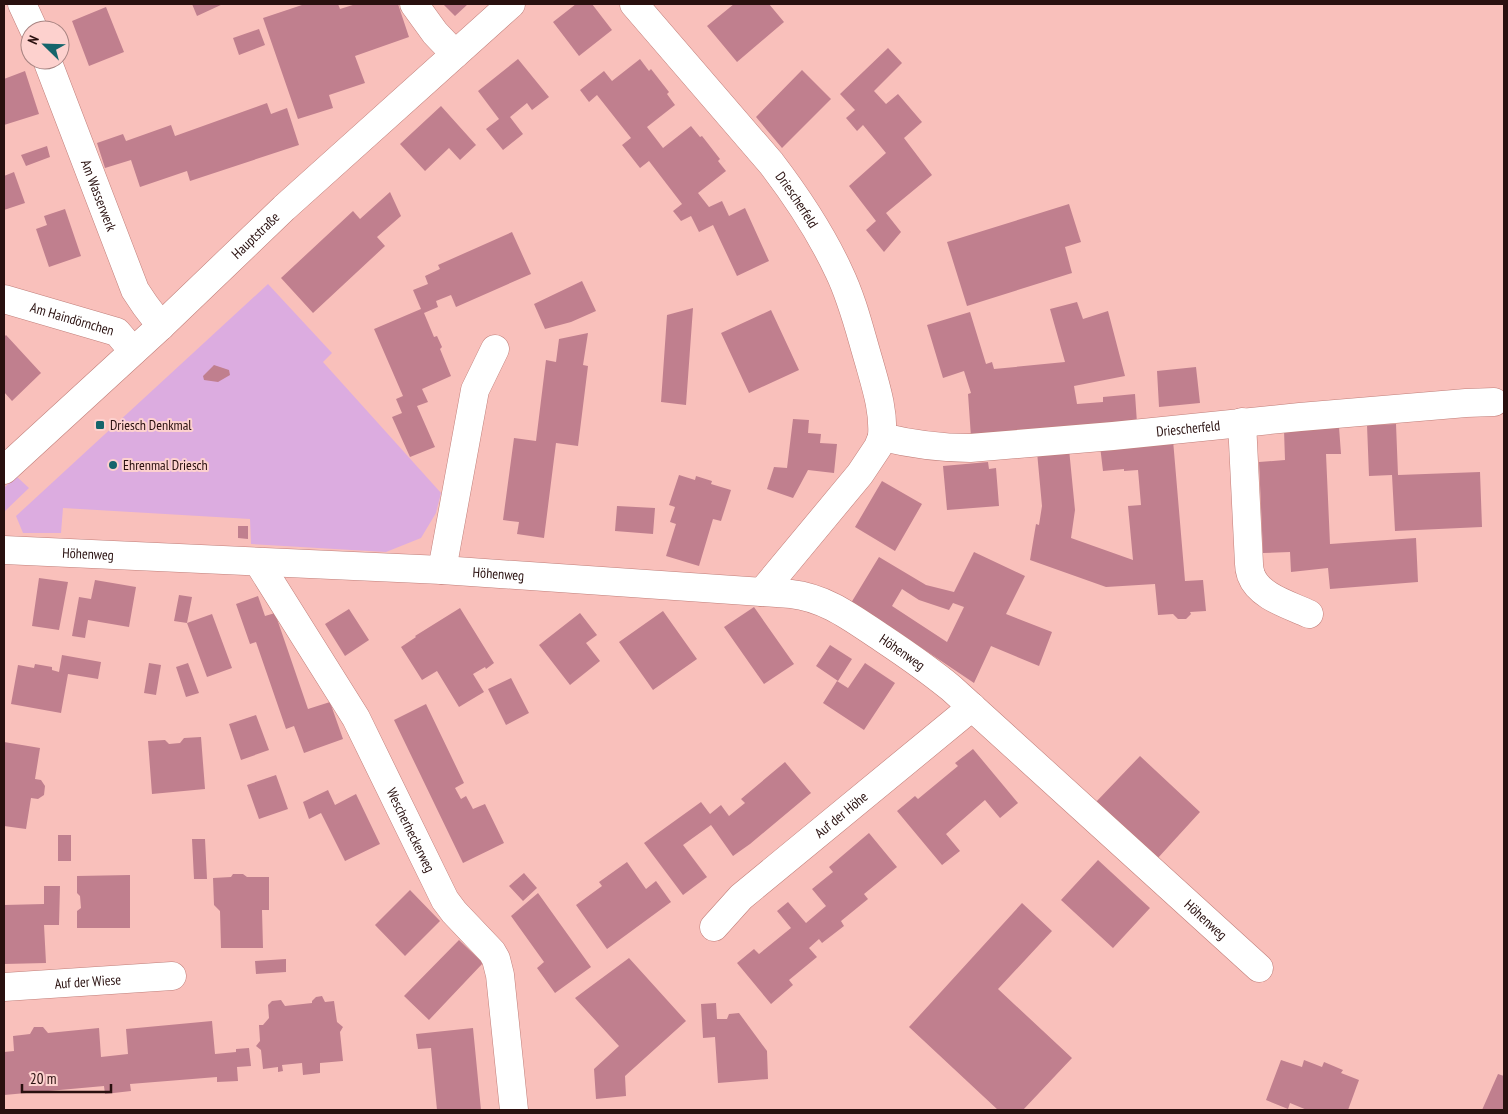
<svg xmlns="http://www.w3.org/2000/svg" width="1508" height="1114" font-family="'PT Sans Narrow',sans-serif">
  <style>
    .green { fill: #dcace0 }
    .building { fill: #c07f8e; fill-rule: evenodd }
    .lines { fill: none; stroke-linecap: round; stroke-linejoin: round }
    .minor-casing { stroke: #c07e79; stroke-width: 29 }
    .minor { stroke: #fff; stroke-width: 28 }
    .poi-dot { fill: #15646b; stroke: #fdd1ce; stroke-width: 2 }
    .labels { text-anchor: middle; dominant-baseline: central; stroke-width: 4; stroke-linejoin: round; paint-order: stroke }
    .street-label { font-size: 14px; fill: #29100f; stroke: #fdd1ce }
    .poi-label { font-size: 14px; fill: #29100f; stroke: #fdd1ce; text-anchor: start }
  </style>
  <rect width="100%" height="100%" fill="#f9c0bb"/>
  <path class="green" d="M268,284L332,353L323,362L441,493L436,513L421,538L386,552L251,544L250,519L63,508L61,533H23L16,516Z
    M16,476L29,488L4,512V488Z"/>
  <path class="building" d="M192,4H223L197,16Z
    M305,4H338L340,9L356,4H398L409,37L355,56L365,83L329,95L333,108L298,119L263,18Z
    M443,4H468L455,16Z
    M576,4H592L612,30L579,56L553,22Z
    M734,4H769L784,22L737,62L707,26Z
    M106,7L124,52L89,66L72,21Z
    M259,29L265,45L239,55L233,38Z
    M888,48L902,63L874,91L886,104L898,94L922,122L904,138L932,175L886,213L901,232L884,252L866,230L876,221L849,186L886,153L863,125L857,131L846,118L855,110L840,94Z
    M518,59L549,97L532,110L527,103L510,117L523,134L503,150L486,129L499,119L478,91Z
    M640,59L649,71L651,69L669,92L667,94L675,105L647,127L663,148L691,126L700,137L702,136L720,159L718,161L726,171L698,193L709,207L722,201L729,216L745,208L769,261L737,276L713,225L699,232L691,216L681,221L673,211L682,204L649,161L640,168L622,145L631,138L597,95L589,102L580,90L604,71L612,81Z
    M802,70L831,99L782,148L756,117Z
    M25,71L39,114L4,125V79Z
    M267,103L271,114L287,108L299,145L190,181L187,171L140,187L131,160L105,168L97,143L123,134L126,141L171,125L175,136Z
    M441,106L476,145L460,160L449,148L425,171L400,144Z
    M47,146L50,157L26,166L21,155Z
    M14,172L25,203L4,210V176Z
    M390,192L401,216L377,237L385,246L313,313L281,278L353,211L360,219Z
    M1069,204L1081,242L1065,247L1072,273L967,306L947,242Z
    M65,209L81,256L49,267L36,229L47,225L44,216Z
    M512,232L531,274L456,307L451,295L436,301L438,307L424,313L434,337L437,336L442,347L440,349L451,376L422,389L428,402L417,406L435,447L410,457L392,417L402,413L396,399L403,396L374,329L421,309L413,290L428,284L425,276L440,269L438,265Z
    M582,281L596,311L571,322L545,329L534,304Z
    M1077,302L1083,319L1108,311L1125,376L1074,386L1077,404L1103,402V397L1135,394L1137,423L971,437L968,394L971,393L964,371L943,378L927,325L970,312L986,364L992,362L994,369L1065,362L1050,309Z
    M693,308L686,405L661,402L667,315Z
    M771,310L799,370L749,393L721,333Z
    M588,333L583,365L588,366L578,446L556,443L544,538L517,534L519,522L503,520L514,438L536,441L546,360L556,362L559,339Z
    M6,335L41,373L12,401L4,392V337Z
    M214,365L229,370L230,375L218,382L204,380L203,376Z
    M1196,367L1200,403L1159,407L1157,371Z
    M793,419L809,420L808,433L821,434L820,443L837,444L834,473L808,470L793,498L767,489L774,467L787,468Z
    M1396,424L1398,475L1480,472L1482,527L1395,531L1392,475L1369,476L1367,425Z
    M1339,427L1341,454H1326L1330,544L1416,538L1418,582L1330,589L1328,568L1291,572L1290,552L1263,553L1259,462L1285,460L1284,430Z
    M1173,440L1185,581L1203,580L1206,611L1190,612L1191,614L1186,619H1178L1173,614L1158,615L1155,584L1106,587L1030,560L1036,524L1039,525L1042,506L1037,452L1069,449L1075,510L1071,538L1133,560L1128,506L1141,505L1138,470L1124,471V469L1103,471L1100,446Z
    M988,462L989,469L996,468L999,506L947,510L943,466Z
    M679,475L695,480L696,476L712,481L711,484L731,490L721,521L713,519L699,566L666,556L676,524L670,522L675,507L669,505Z
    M882,481L922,504L895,551L855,527Z
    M617,506L655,508L653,534L615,531Z
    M238,526H248V539L238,538Z
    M974,552L1025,576L1006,614L1052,632L1039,666L991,646L974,683L883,622L851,603L879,557L926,585L954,592ZM902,589L919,600L949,610L953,603L964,607L947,642L892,606Z
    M39,578L68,582L59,630L32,626Z
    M95,580L136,587L129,627L88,620L85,638L72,636L79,597L91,599Z
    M179,595L192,597L187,623L174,621Z
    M258,596L265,616L275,613L308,709L330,702L343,739L304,753L294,726L286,729L256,642L250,644L236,604Z
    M754,607L794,664L764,684L724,627Z
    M460,608L494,663L486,669L485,667L473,674L484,692L459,707L437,671L422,680L401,647L416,637L415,636Z
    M349,609L369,640L345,656L325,624Z
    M663,611L697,659L653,690L619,642Z
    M580,613L597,635L586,643L600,661L570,685L539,645Z
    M212,614L232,668L207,677L187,623Z
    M830,645L852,659L838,681L816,666Z
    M62,655L101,662L98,679L68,674L61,713L11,704L18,665L34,668L35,664L52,667V670L59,672Z
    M149,663L161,665L156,695L144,693Z
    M188,663L199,693L186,697L176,667Z
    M865,663L895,683L864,730L823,703L837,681L848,688Z
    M511,678L529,713L506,725L488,689Z
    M426,704L464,783L455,788L461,799L466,796L473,809L485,804L504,843L463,863L394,720Z
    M256,715L269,750L241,760L229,724Z
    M201,737L205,789L152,794L148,741L165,740L169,744L180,743L184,738Z
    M4,742L40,748L35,779L41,780L45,786L44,795L38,799L31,798L26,829L4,826Z
    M973,749L1018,803L1000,818L985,800L946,834L960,851L942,865L897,811L915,796L918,799L958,766L955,763Z
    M1140,756L1200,812L1157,859L1096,802Z
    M785,762L811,793L750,844L733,856L711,825L683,845L707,877L683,895L644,843L701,802L710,814L721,805L729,816L745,803L741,799Z
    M276,775L288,809L259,819L247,785Z
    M328,790L335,805L356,794L380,844L345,861L321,813L309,819L303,802Z
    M869,833L897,867L864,894L868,899L841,921L844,926L822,943L819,939L809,948L817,957L789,980L793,985L771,1004L737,963L754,949L759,954L791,928L777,911L788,902L806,923L826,906L812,889L833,872L829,867Z
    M58,835H71V861H58Z
    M192,839H205L207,879H194Z
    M1098,860L1150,908L1113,948L1061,900Z
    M627,862L646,889L656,881L671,902L607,949L576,905L602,886L599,882Z
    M524,873L537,888L523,901L509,886Z
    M233,874H243L247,877H269V910H262L263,948H221L220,911L214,905L213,878L231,877Z
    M130,875V928H77V911L81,908L80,896L77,893V876Z
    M44,886H60L59,925H44L46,963L4,964V905L44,904Z
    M410,890L440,921L405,956L375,925Z
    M538,893L591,967L555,993L537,968L544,962L511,916Z
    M1022,903L1052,931L998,989L1072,1058L1023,1110H998L909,1027Z
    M459,940L483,963L429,1020L404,996Z
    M629,958L686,1021L625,1076L626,1096L596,1099L594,1069L619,1046L575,998Z
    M286,959V972L256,974L255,961Z
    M322,996L325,1002L334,1001L337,1022L343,1027L340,1032L343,1061L320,1063V1073L303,1075L302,1063L282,1065L283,1071L278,1072V1067L263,1069L261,1050L256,1046L260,1041L259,1025H263L269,1018L268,1005L272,1001L281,1000L285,1006L312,1003V1001L316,997Z
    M716,1003L717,1019H727L729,1014L739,1013L767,1051L768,1079L718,1083L715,1037L703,1038L701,1004Z
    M212,1021L215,1054L236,1052V1049L249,1048L251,1066L237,1067L238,1081L217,1082V1077L130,1084L131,1091L105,1094L104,1086L4,1095V1052L14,1051L13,1036L30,1034L34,1027H43L48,1033L99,1028L101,1057L128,1054L126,1029Z
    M473,1028L481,1110H437L431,1048L418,1049L416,1034Z
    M1281,1060L1302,1067L1304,1060L1322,1067L1324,1062L1343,1070L1341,1073L1359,1080L1348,1110H1307L1290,1103L1288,1109L1266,1100Z
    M1498,1074L1504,1076V1110H1482Z"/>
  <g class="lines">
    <defs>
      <g id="minor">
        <path d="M22,4L34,30"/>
        <path d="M414,4L435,33L455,54"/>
        <path id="s1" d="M634,4L771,163C797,197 821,233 839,272C853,301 860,332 869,362C876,387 884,411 882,437C911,444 940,448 970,448L1113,436L1300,417L1466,403L1494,402"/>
        <path id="s2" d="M47,60L135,290L145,305L161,326"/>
        <path id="s3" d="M4,299L117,332L133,351"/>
        <path d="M1242,422L1249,564C1249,568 1250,572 1251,575C1259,597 1290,605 1309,614"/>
        <path id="s4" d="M4,470L161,326L284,208L511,4"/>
        <path id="s5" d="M4,550L442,570L791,594C827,598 853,619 882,638C906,654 929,670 951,688L1259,968"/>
        <path id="s6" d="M258,562L356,718L445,900L454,912L492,952L496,959L500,975L514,1110"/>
        <path d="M442,570L475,390L495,349"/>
        <path d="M762,592L860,474L878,447L882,437"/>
        <path id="s7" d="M714,927L741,897L972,707"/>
        <path id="s8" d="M4,987L172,976"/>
      </g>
    </defs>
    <use href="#minor" class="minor-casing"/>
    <use href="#minor" class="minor"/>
  </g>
  <g class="poi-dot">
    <rect x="95" y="420" width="10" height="10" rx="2.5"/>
    <circle cx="113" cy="465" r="5"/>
  </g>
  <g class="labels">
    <g class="street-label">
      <text stroke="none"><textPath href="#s2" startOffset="145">Am Wasserwerk</textPath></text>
      <text stroke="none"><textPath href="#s1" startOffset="255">Driescherfeld</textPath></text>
      <text stroke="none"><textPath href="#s4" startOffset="344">Hauptstraße</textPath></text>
      <text stroke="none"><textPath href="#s3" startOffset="71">Am Haindörnchen</textPath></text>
      <text stroke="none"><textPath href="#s1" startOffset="818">Driescherfeld</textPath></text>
      <text stroke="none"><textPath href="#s5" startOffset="84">Höhenweg</textPath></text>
      <text stroke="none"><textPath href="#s5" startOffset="495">Höhenweg</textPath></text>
      <text stroke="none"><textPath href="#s5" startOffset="915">Höhenweg</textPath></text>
      <text stroke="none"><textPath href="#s7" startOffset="170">Auf der Höhe</textPath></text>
      <text stroke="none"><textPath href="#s6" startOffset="309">Wescherheckerweg</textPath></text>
      <text stroke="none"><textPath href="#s5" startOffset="1320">Höhenweg</textPath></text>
      <text stroke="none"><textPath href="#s8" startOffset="84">Auf der Wiese</textPath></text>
    </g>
    <g class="poi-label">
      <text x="110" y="425">Driesch Denkmal</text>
      <text x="123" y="465">Ehrenmal Driesch</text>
    </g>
  </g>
  <rect width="1508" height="1114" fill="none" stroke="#29100f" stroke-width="10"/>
  <g transform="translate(45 45) rotate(293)"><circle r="24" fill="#fdd1ce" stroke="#a88482"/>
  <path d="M0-4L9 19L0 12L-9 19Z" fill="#15646b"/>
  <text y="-8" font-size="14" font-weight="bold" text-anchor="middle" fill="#29100f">N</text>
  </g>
  <path d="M22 1084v8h89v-8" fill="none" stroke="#29100f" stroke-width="2.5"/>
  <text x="30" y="1084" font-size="15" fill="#29100f" stroke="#fdd1ce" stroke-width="4" paint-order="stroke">20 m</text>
</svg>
